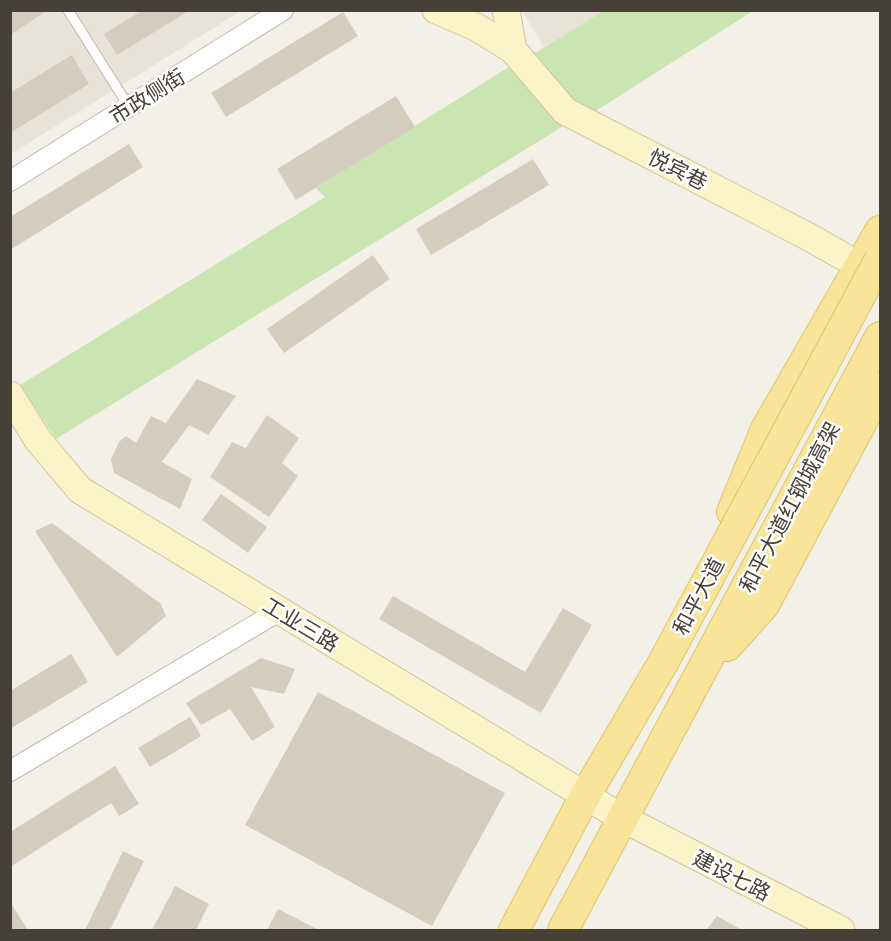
<svg xmlns="http://www.w3.org/2000/svg" width="891" height="941" font-family="Quicksand,'Noto Sans SC',sans-serif">
  <style>
    .residential { fill: #e7e3d6 }
    .green { fill: #cae5b2 }
    .building { fill: #d4cdbe }
    .lines { fill: none; stroke-linecap: round; stroke-linejoin: round }
    .lane-casing { stroke: #beb9ab; stroke-width: 11 }
    .street-casing { stroke: #beb9ab; stroke-width: 22 }
    .secondary-casing { stroke: #d0c699; stroke-width: 29 }
    .primary-casing { stroke: #dec46b; stroke-width: 32 }
    .lane { stroke: #fff; stroke-width: 9 }
    .street { stroke: #fff; stroke-width: 20 }
    .secondary { stroke: #fcf3c9; stroke-width: 27 }
    .primary { stroke: #f9e59a; stroke-width: 30 }
    .primary-bridge-casing { stroke: #dec46b; stroke-width: 32; stroke-linecap: butt }
    .primary-bridge { stroke: #f9e59a; stroke-width: 30 }
    .labels { text-anchor: middle; dominant-baseline: central; stroke-width: 5; stroke-linejoin: round; paint-order: stroke }
    .street-label { font-size: 21px; fill: #464137; stroke: #fff }
  </style>
  <rect width="100%" height="100%" fill="#f3f0e8"/>
  <path class="residential" d="M11,11H241L11,154Z
    M522,11H603L544,47Z"/>
  <path class="green" d="M603,11H753L594,112L570,102L530,56Z
    M515,63L565,125L56,439L20,385L325,197L316,188Z"/>
  <path class="building" d="M10,10H48L10,35Z
    M143,10H190L117,55L104,34Z
    M343,12L358,36L226,117L211,93Z
    M72,55L89,84L10,133V93Z
    M396,96L415,127L296,200L277,169Z
    M129,144L143,167L10,250V217Z
    M533,159L549,185L431,255L416,229Z
    M373,255L390,279L284,353L267,329Z
    M197,379L236,396L208,435L189,425L162,462L192,479L180,509L114,473L111,459L119,442L126,436L136,443L151,416L166,423Z
    M267,415L299,438L282,463L298,476L269,517L210,477L232,442L246,448Z
    M221,494L267,527L248,553L202,520Z
    M52,523L161,604L166,616L117,657L35,531Z
    M393,596L525,672L563,608L592,625L541,713L379,619Z
    M71,654L88,682L10,729V691Z
    M261,658L295,669L284,694L251,687L275,727L252,741L230,709L201,725L186,703Z
    M318,692L505,793L432,926L245,825Z
    M190,717L201,736L150,767L138,748Z
    M115,766L139,804L119,816L111,803L10,867V832Z
    M123,851L144,861L110,930H85Z
    M175,886L209,904L196,930H152Z
    M10,902L28,930H10Z
    M278,909L319,930H267Z
    M717,916L742,930H706Z"/>
  <g class="lines">
    <defs>
      <path id="lane" d="M68,10L129,107"/>
      <path id="street" d="M10,181L283,10
        M10,771L279,611"/>
      <path id="secondary" d="M436,10L476,27L513,50L565,111L809,237L860,266
        M506,10L513,50
        M10,395L38,440L80,490L624,819L841,930"/>
      <path id="primary" d="M732,512L766,429L880,231
        M727,646L764,605L880,388
        M514,930L585,796L664,661
        M563,930L880,337"/>
    </defs>
    <use href="#lane" class="lane-casing"/>
    <use href="#street" class="street-casing"/>
    <use href="#secondary" class="secondary-casing"/>
    <use href="#primary" class="primary-casing"/>
    <use href="#lane" class="lane"/>
    <use href="#street" class="street"/>
    <use href="#secondary" class="secondary"/>
    <use href="#primary" class="primary"/>
    <defs>
      <path id="primary-bridge" d="M664,661L880,259"/>
    </defs>
    <use href="#primary-bridge" class="primary-bridge-casing"/>
    <use href="#primary-bridge" class="primary-bridge"/>
  </g>
  <g class="labels">
    <g class="street-label">
      <text transform="translate(147 96) rotate(-32)">市政侧街</text>
      <text transform="translate(678 169) rotate(27)">悦宾巷</text>
      <text transform="translate(789 507) rotate(-62)">和平大道红钢城高架</text>
      <text transform="translate(698 596) rotate(-62)">和平大道</text>
      <text transform="translate(301 624) rotate(31)">工业三路</text>
      <text transform="translate(732 875) rotate(27)">建设七路</text>
    </g>
  </g>
  <rect width="891" height="941" fill="none" stroke="#464137" stroke-width="24"/>
</svg>
